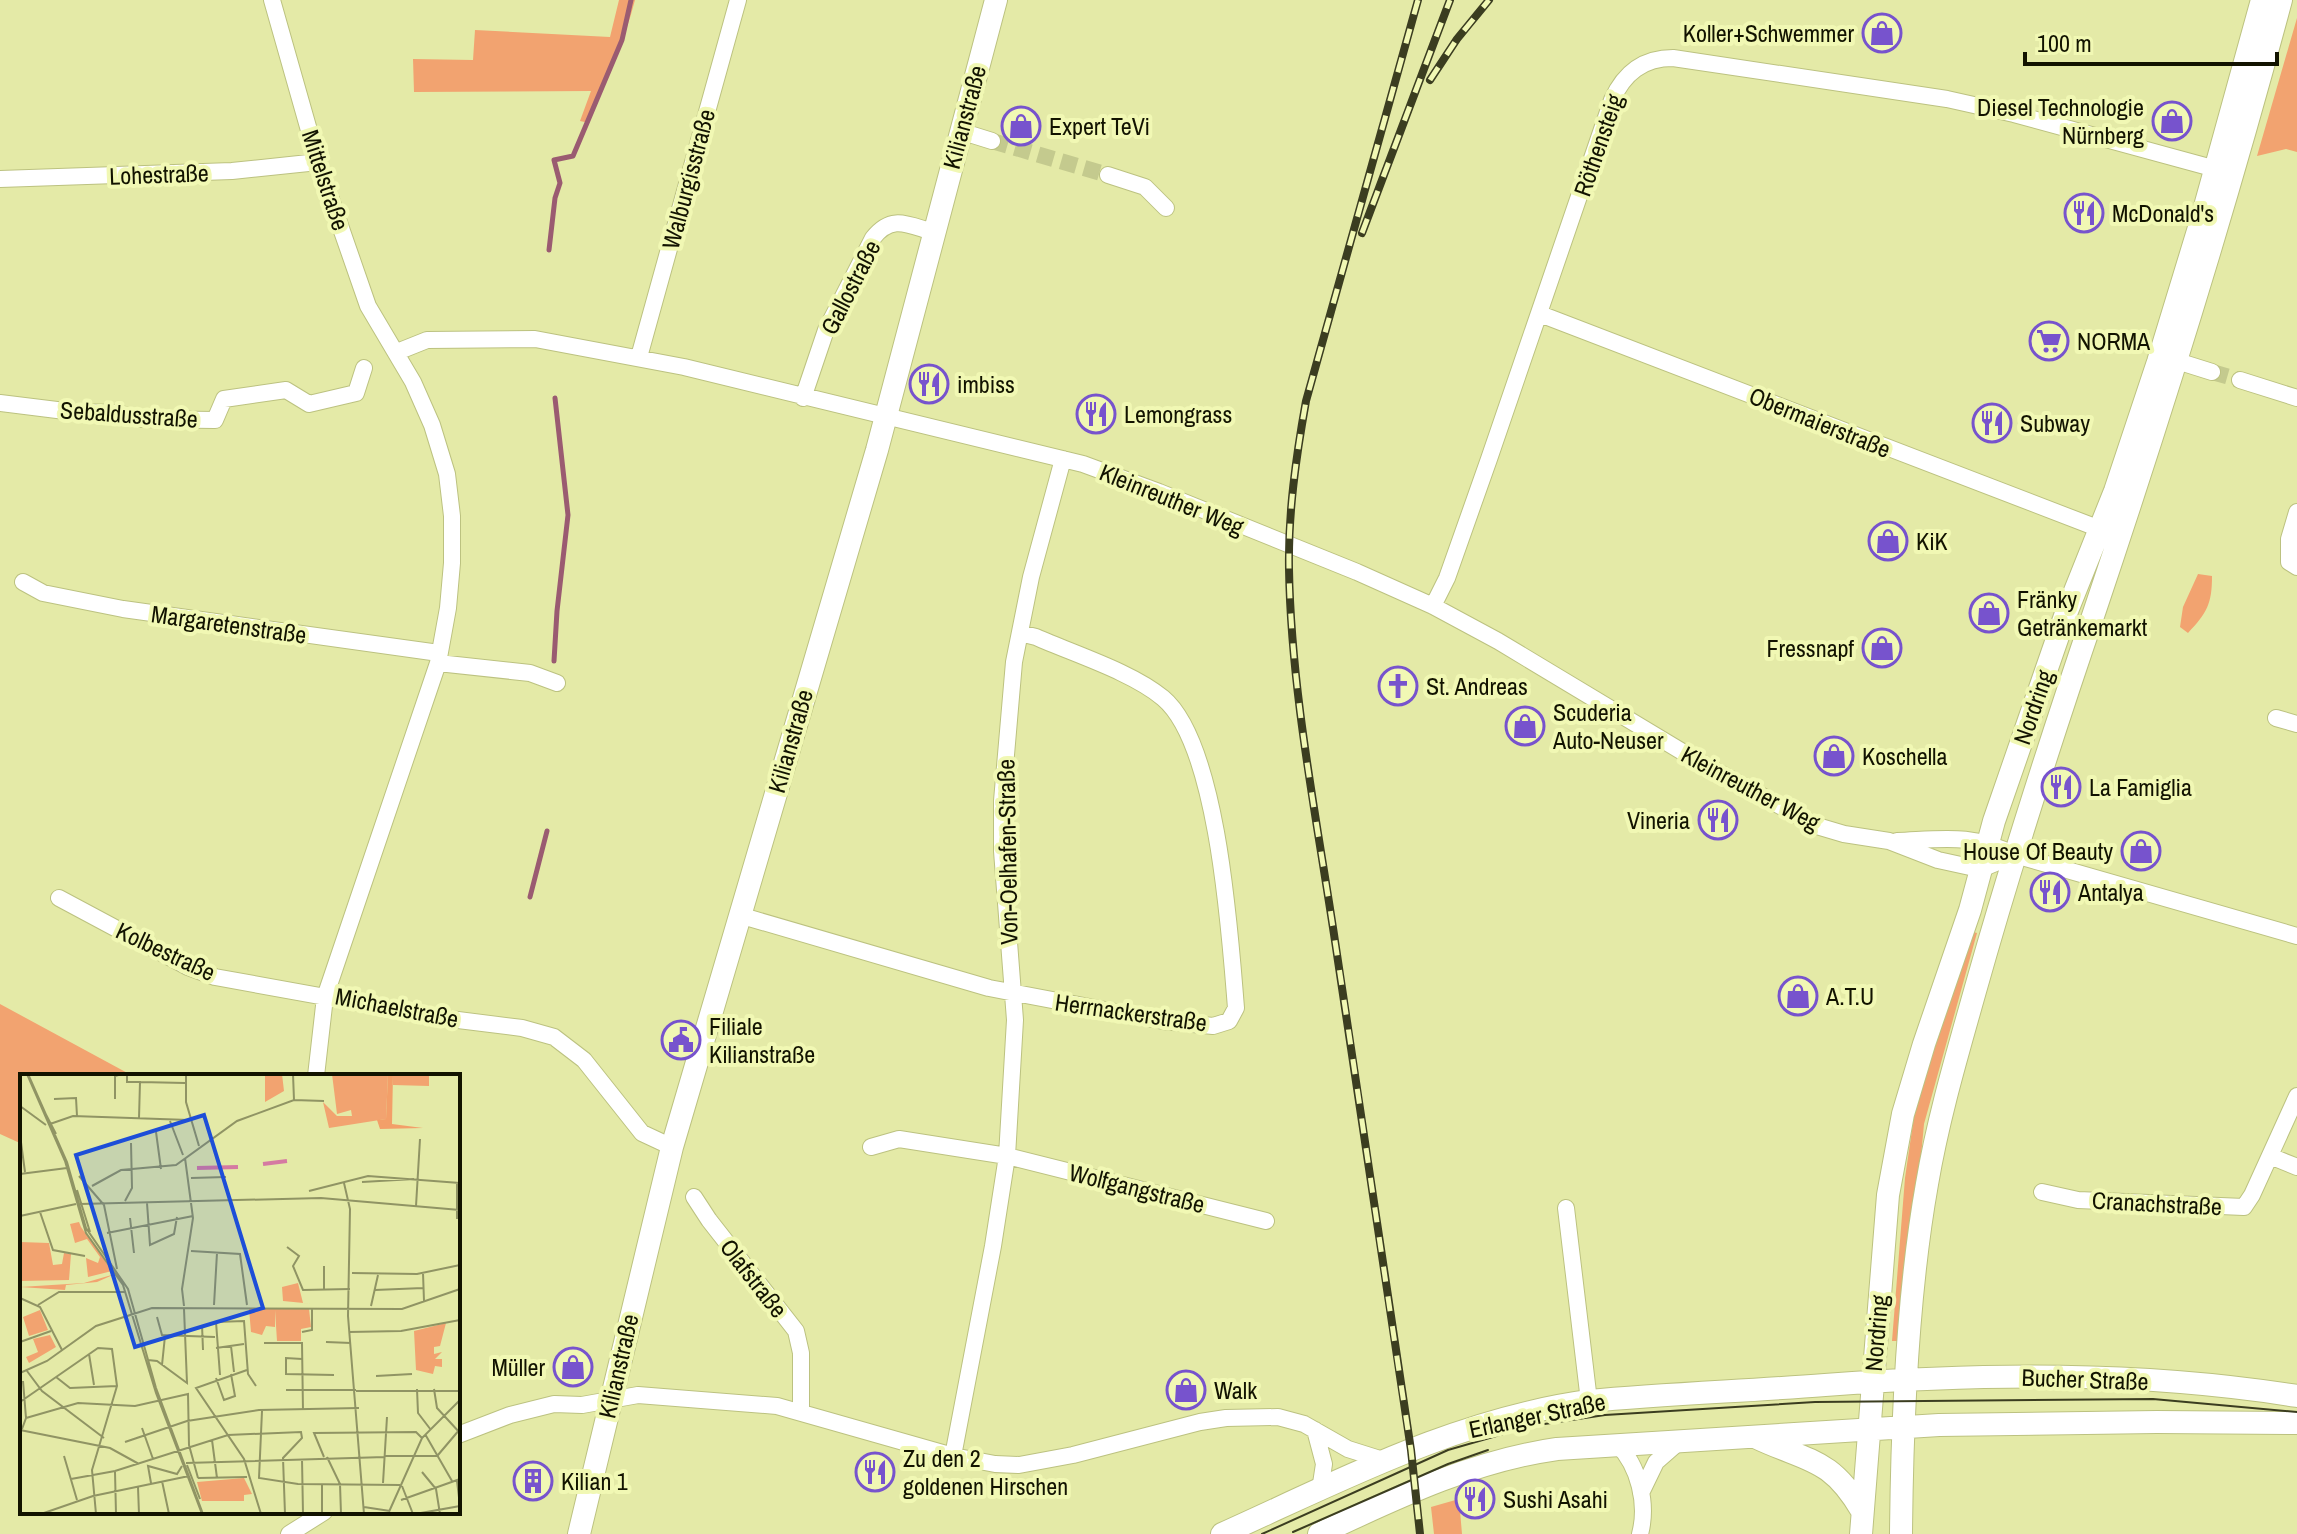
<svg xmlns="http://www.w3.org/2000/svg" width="2297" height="1534" font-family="'Archivo Narrow',sans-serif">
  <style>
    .green { fill: #f2a370 }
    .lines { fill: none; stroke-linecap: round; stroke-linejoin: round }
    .stream { stroke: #9a5b71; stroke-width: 5 }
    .minor-tunnel { stroke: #c4ca8e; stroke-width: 16; stroke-dasharray: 16 8; stroke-linecap: butt }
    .minor-casing { stroke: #bcc280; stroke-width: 18 }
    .major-casing { stroke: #bcc280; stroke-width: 24 }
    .minor { stroke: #fff; stroke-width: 16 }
    .major { stroke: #fff; stroke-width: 22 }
    .tram { stroke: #3b3d20; stroke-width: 2 }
    .rail-casing { stroke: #3b3d20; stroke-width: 8 }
    .rail { stroke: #f1f8b4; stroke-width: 5; stroke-dasharray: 15; stroke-linecap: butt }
    .labels { text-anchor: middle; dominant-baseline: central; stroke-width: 8; stroke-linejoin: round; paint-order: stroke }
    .poi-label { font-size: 24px; fill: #121300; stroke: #f1f8b4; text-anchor: start }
    .street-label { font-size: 24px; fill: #121300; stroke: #f1f8b4 }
    .inset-river { fill: none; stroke: #d57aa2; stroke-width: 4 }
    .inset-road { fill: none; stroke: #909464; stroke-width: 2 }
    .view { fill: #1d4ed8; fill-opacity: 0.15; stroke: #1d4ed8; stroke-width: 4 }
    .inset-edge { fill: none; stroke: #121300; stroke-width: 4 }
  </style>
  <rect width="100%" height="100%" fill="#e4eaa7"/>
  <path class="green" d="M619,0H635C624,43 605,82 589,123L580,121L591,91L414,92L413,59L473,60L475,30L610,37Z
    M2297,18V152L2286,149L2257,156Z
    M2198,574L2212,576C2212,604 2207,613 2188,633L2180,627L2183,607Z
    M1970,931L1977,933L1924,1124L1904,1341H1892L1905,1178L1914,1116Z
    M0,1004L133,1076H22V1144L0,1134Z
    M1459,1499L1462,1534H1434L1431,1507Z"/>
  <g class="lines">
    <path class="stream" d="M549,250L555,198L560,183L554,160L573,156L622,40L631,0
      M554,661L557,611L568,515L555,398
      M530,897L547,831"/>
    <path class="minor-tunnel" d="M992,141L1108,175
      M2212,372L2240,380"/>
    <defs>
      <path id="minor" d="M272,0L318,162L368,306L413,382L432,425L447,474L452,516V563L448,608L438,663L325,997L316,1076
        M960,131L992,141
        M1108,175L1145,187L1166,208
        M0,179L232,171L318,162
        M1540,314L2100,529
        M397,352L427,340L535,339L684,367L1083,464L1159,492L1357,572L1433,606L1498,641L1696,760L1817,826L1844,834L1889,841L1938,860L1970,867L1981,869L2015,855
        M639,357L738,0
        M2177,361L2212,372
        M2240,380L2297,398
        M803,398L826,330L873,238C892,214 908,225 933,232
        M0,403L73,412L117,413L140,419L215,420L224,399L286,390L309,404L356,393L364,368
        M2297,512L2289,539V562L2297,567
        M23,582L43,593L123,609L439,653
        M1433,606L1447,578L1489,459L1612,100C1624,73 1643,58 1673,58L1947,99L2014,114L2216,169
        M438,663L530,673L557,683
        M2276,718L2297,724
        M1897,841C1943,839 1972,833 2015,855L2297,936
        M59,898L188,967L215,977L442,1018L522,1028L554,1037L584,1060L642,1133L672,1147
        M739,915L989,988L1163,1021L1213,1026L1229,1021L1236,1008C1230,935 1218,744 1163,698C1132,672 1074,654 1036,637L1020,633
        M871,1147L899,1139L1007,1156L1266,1221
        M2270,1156L2297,1167
        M2042,1192L2078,1200L2244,1207L2252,1195L2297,1096
        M694,1197L709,1220L796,1331L801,1353V1412
        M1566,1208L1589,1401
        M1315,1430L1324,1464L1320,1490
        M458,1435L510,1415L554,1404L582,1405L638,1395L777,1406L953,1456L995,1464L1019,1465L1073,1455L1200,1422L1226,1418L1278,1417L1304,1424L1348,1449L1386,1461
        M1617,1444C1639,1466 1648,1504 1640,1534
        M953,1456L993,1246L1007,1156L1015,1020L1002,851V801L1014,662L1031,577L1063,459
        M1641,1493L1656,1462L1680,1441
        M289,1534L324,1512"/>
      <path id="major" d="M1755,1437C1807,1462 1830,1456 1862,1511
        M579,1534L672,1147L877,450L996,0
        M1222,1534C1342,1480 1457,1419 1589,1401C1667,1394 1746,1391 1825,1385C1982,1373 2141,1371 2297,1396
        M1319,1534C1396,1498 1472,1461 1557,1449L1939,1425L2157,1422L2297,1423
        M1861,1534L1888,1195L1903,1114L1924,1044L1970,910L1994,821L2065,616L2115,491L2158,362L2201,221L2262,0
        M1901,1534C1902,1421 1907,1296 1927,1184C1938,1119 1957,1055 1975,991C2011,863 2052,736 2095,610C2163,408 2226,206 2281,0"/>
    </defs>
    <use href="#minor" class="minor-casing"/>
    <use href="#major" class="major-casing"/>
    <use href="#minor" class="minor"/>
    <use href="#major" class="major"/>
    <path class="tram" d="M1293,1532L1448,1464L1488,1450
      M1262,1534L1448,1450L1531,1426L1605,1415L1815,1402L2153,1399L2297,1412"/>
    <defs>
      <path id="rail" d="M1418,0L1306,401C1296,457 1288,513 1289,569C1291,691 1317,820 1335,941C1361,1111 1385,1280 1411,1450L1420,1534
        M1430,80L1457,39L1489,0
        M1362,233L1450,0"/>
    </defs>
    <use href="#rail" class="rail-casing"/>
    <use href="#rail" class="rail"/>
  </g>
  <defs>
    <symbol id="shop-ring" viewBox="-11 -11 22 22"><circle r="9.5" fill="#f1f8b4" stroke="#7753cd" stroke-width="1.5"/><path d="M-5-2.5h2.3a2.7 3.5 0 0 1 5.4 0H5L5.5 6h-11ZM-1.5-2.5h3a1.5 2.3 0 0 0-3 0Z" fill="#7753cd"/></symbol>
    <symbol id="restaurant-ring" viewBox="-11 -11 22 22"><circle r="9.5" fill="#f1f8b4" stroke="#7753cd" stroke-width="1.5"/><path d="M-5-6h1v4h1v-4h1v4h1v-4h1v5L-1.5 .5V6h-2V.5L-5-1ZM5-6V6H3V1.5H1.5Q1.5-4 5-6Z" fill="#7753cd"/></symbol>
    <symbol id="supermarket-ring" viewBox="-11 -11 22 22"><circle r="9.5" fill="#f1f8b4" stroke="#7753cd" stroke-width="1.5"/><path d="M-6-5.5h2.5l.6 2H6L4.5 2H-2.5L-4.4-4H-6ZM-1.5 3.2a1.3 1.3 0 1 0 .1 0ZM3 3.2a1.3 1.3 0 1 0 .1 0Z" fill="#7753cd"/></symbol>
    <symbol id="church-ring" viewBox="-11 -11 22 22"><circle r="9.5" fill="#f1f8b4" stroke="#7753cd" stroke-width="1.5"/><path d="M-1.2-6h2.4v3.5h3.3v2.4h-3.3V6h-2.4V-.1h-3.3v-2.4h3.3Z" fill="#7753cd"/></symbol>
    <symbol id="civic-ring" viewBox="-11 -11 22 22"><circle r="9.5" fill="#f1f8b4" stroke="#7753cd" stroke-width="1.5"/><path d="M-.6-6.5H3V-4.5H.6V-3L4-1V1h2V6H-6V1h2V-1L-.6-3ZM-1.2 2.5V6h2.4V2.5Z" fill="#7753cd"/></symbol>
    <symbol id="building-ring" viewBox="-11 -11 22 22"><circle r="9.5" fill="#f1f8b4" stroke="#7753cd" stroke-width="1.5"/><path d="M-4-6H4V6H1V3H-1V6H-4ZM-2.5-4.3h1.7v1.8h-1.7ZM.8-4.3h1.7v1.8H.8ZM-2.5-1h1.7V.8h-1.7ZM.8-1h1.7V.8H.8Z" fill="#7753cd"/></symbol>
  </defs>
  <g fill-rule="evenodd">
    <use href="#shop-ring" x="1860" y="11" width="44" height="44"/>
    <use href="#shop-ring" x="2150" y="99" width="44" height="44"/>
    <use href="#shop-ring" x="999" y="104" width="44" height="44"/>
    <use href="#restaurant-ring" x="2062" y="191" width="44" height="44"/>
    <use href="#supermarket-ring" x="2027" y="319" width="44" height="44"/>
    <use href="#restaurant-ring" x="907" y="362" width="44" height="44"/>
    <use href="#restaurant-ring" x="1074" y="392" width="44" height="44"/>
    <use href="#restaurant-ring" x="1970" y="401" width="44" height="44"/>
    <use href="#shop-ring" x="1866" y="519" width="44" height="44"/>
    <use href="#shop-ring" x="1967" y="591" width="44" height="44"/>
    <use href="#shop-ring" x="1860" y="626" width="44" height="44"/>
    <use href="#church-ring" x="1376" y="664" width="44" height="44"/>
    <use href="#shop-ring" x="1503" y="704" width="44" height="44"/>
    <use href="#shop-ring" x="1812" y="734" width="44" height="44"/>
    <use href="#restaurant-ring" x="2039" y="765" width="44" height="44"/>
    <use href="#restaurant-ring" x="1696" y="798" width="44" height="44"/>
    <use href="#shop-ring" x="2119" y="829" width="44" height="44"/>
    <use href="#restaurant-ring" x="2028" y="870" width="44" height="44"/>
    <use href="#shop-ring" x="1776" y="974" width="44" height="44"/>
    <use href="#civic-ring" x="659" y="1018" width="44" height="44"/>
    <use href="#shop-ring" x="551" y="1345" width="44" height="44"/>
    <use href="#shop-ring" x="1164" y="1368" width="44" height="44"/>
    <use href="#restaurant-ring" x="853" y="1450" width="44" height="44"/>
    <use href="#building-ring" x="511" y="1459" width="44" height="44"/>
    <use href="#restaurant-ring" x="1453" y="1477" width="44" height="44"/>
  </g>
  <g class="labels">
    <g class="poi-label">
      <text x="1854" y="33" text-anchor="end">Koller+Schwemmer</text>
      <text x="2144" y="107" text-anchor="end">Diesel Technologie<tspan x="2144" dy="28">Nürnberg</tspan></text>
      <text x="1049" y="126">Expert TeVi</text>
      <text x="2112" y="213">McDonald's</text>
      <text x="2077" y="341">NORMA</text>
      <text x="957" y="384">imbiss</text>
      <text x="1124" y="414">Lemongrass</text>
      <text x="2020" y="423">Subway</text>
      <text x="1916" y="541">KiK</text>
      <text x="2017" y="599">Fränky<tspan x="2017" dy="28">Getränkemarkt</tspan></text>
      <text x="1854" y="648" text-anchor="end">Fressnapf</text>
      <text x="1426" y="686">St. Andreas</text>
      <text x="1553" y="712">Scuderia<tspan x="1553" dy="28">Auto-Neuser</tspan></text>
      <text x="1862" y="756">Koschella</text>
      <text x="2089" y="787">La Famiglia</text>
      <text x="1690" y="820" text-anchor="end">Vineria</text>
      <text x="2113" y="851" text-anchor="end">House Of Beauty</text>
      <text x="2078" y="892">Antalya</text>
      <text x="1826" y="996">A.T.U</text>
      <text x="709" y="1026">Filiale<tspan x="709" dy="28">Kilianstraße</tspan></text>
      <text x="545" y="1367" text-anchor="end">Müller</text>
      <text x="1214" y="1390">Walk</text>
      <text x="903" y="1458">Zu den 2<tspan x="903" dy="28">goldenen Hirschen</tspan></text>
      <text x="561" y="1481">Kilian 1</text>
      <text x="1503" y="1499">Sushi Asahi</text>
    </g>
    <g class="street-label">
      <text transform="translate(964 117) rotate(-75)">Kilianstraße</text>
      <text transform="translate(1598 145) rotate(-71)">Röthensteig</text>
      <text transform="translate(159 174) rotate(-2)">Lohestraße</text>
      <text transform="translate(688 179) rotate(-75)">Walburgisstraße</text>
      <text transform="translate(326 180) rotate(72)">Mittelstraße</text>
      <text transform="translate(850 287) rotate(-63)">Gallostraße</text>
      <text transform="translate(129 414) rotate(4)">Sebaldusstraße</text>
      <text transform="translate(1820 422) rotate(22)">Obermaierstraße</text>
      <text transform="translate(1172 499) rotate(22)">Kleinreuther Weg</text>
      <text transform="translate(229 624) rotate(8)">Margaretenstraße</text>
      <text transform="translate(2033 707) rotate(-71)">Nordring</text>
      <text transform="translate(790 741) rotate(-74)">Kilianstraße</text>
      <text transform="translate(1751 788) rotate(28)">Kleinreuther Weg</text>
      <text transform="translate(1007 852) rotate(-91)">Von-Oelhafen-Straße</text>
      <text transform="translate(166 951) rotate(25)">Kolbestraße</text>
      <text transform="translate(397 1007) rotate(11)">Michaelstraße</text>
      <text transform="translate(1131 1012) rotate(8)">Herrnackerstraße</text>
      <text transform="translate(1137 1188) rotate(14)">Wolfgangstraße</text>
      <text transform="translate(2157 1203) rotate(3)">Cranachstraße</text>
      <text transform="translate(754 1278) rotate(52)">Olafstraße</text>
      <text transform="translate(1876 1333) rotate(-85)">Nordring</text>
      <text transform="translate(618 1366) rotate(-77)">Kilianstraße</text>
      <text transform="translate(2085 1379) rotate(2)">Bucher Straße</text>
      <text transform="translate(1537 1415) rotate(-12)">Erlanger Straße</text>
    </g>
  </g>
  <g transform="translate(20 1074)">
    <rect width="440" height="440" fill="#e4eaa7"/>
    <path d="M245,0H262L264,17L245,28ZM312,0H368L366,45L309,54L303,28L317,42H332L331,36L317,40ZM373,0H409V12L373,11ZM59,148L61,153L92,197L68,203L66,184L78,189L80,183L67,165L55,169L50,150ZM0,168L29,169L33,191L42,190L44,179L51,180L49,206L0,207ZM95,200L77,208L46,211L45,216L0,213L64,209ZM278,209L283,229L294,230L263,227L262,213ZM229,235H289L291,253L281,255V267H257L255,236V253L246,252L242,261L231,258ZM20,236L28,256L9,262L3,243ZM426,249L420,272L414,273V280L422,278L415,285H422V293L415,292L413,300L396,296L394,257ZM30,261L36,273L9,289L6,283L18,278L13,265ZM224,404L232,420L224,421V427H182L177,408Z" fill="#f2a370"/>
    <path d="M368,0H373L372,50L403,54L360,55L357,46L366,45Z" fill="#f39f69"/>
    <path class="inset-river" d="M243,90L267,87M177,94L218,93"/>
    <path class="inset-road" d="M7,0L45,87L66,159L103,211L136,319L182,440M8,0L47,88L66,154L108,215L136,314L183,440M107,0V8H120L119,44M166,0V28L179,72M273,0L274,26M120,8L165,9M34,25L56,24L57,42M95,25V2L102,0M19,27L36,60M0,32L26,51M150,47L163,81M30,50L53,42L169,46M136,58L141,95M0,61L5,98M0,100L47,94M59,102L84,131L97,195M171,104L206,103M342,108L394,105M324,109L330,135L328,242L344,440M437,110V145M72,112L101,96L156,91L217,47L274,26L304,27M57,116L70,158M289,117L348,102L440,109M105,127L112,114L111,69M127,129L130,171L154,160L157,143M60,130L301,124L440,136M396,132L400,65M20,138L33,176L65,182M0,142L56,130M110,144L114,179M87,159L173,142M267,173L279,182L273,192L283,216L330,215M171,177L220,180L227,231M304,192V217M332,199L397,200L440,191M403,199L404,227M355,216L403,214M0,224L20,233L42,276M18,231L39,218H105M194,231L197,179M164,232L162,215L173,144L165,84M351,232L358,201M137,243L142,261L195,263M182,251L183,276M282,258L292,256V235M329,258L381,257L440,246M0,268L31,257M306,268L331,269M244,269H282L283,337M211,272L214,298M196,274L224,270M69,280L74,311M282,285L266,284V300L314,301M128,286L137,287L167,309L164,235M142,291L145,262M227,296L176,314L224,385L241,440M7,297L22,317L84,364M0,299L27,287L76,252L132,234L382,235L440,215M200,301L196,248L224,247L228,300L236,312M356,302L392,300M36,303L50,314L97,312M196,304L204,326L215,322L211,300M397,315L398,339L411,356M414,315L417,334L440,359M266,316H336M336,317H440M0,328L78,274L92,275L97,312L72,396L76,440M242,337L239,404L278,410L380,411M6,344L58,329L115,332L168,320L169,371L178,404M122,354L133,385M2,355L6,344L3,307M0,356L90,374L119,390M405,360L432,407M192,366L197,404M105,368L167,347L239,336L339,334M418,381L440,355M44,382L57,426M365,382H418M304,383L294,359L396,358L402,364M307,383L320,410L321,440M282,385L283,440M166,389L365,383M167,391L180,425M95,398L96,440M402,398L416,415L420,440M178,404L227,403M51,405L95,397L208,361L281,358L282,364L263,384L265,440M142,407L149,440M437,407L440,432M131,409L128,392L157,400L162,392M363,409L367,343M302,410V440M382,412L393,440M118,413L119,440M381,426L440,405M344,433L370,437M21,440L73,422L169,402M368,440L402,364L440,326M395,440L440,432M396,440L440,432"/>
    <path class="view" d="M184,41L243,234L115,273L56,81Z"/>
    <rect width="440" height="440" class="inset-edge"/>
  </g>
  <path d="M2025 52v12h252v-12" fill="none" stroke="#121300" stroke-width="4"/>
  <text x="2037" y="52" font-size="24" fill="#121300" stroke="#f1f8b4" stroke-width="6" paint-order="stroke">100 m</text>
</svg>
